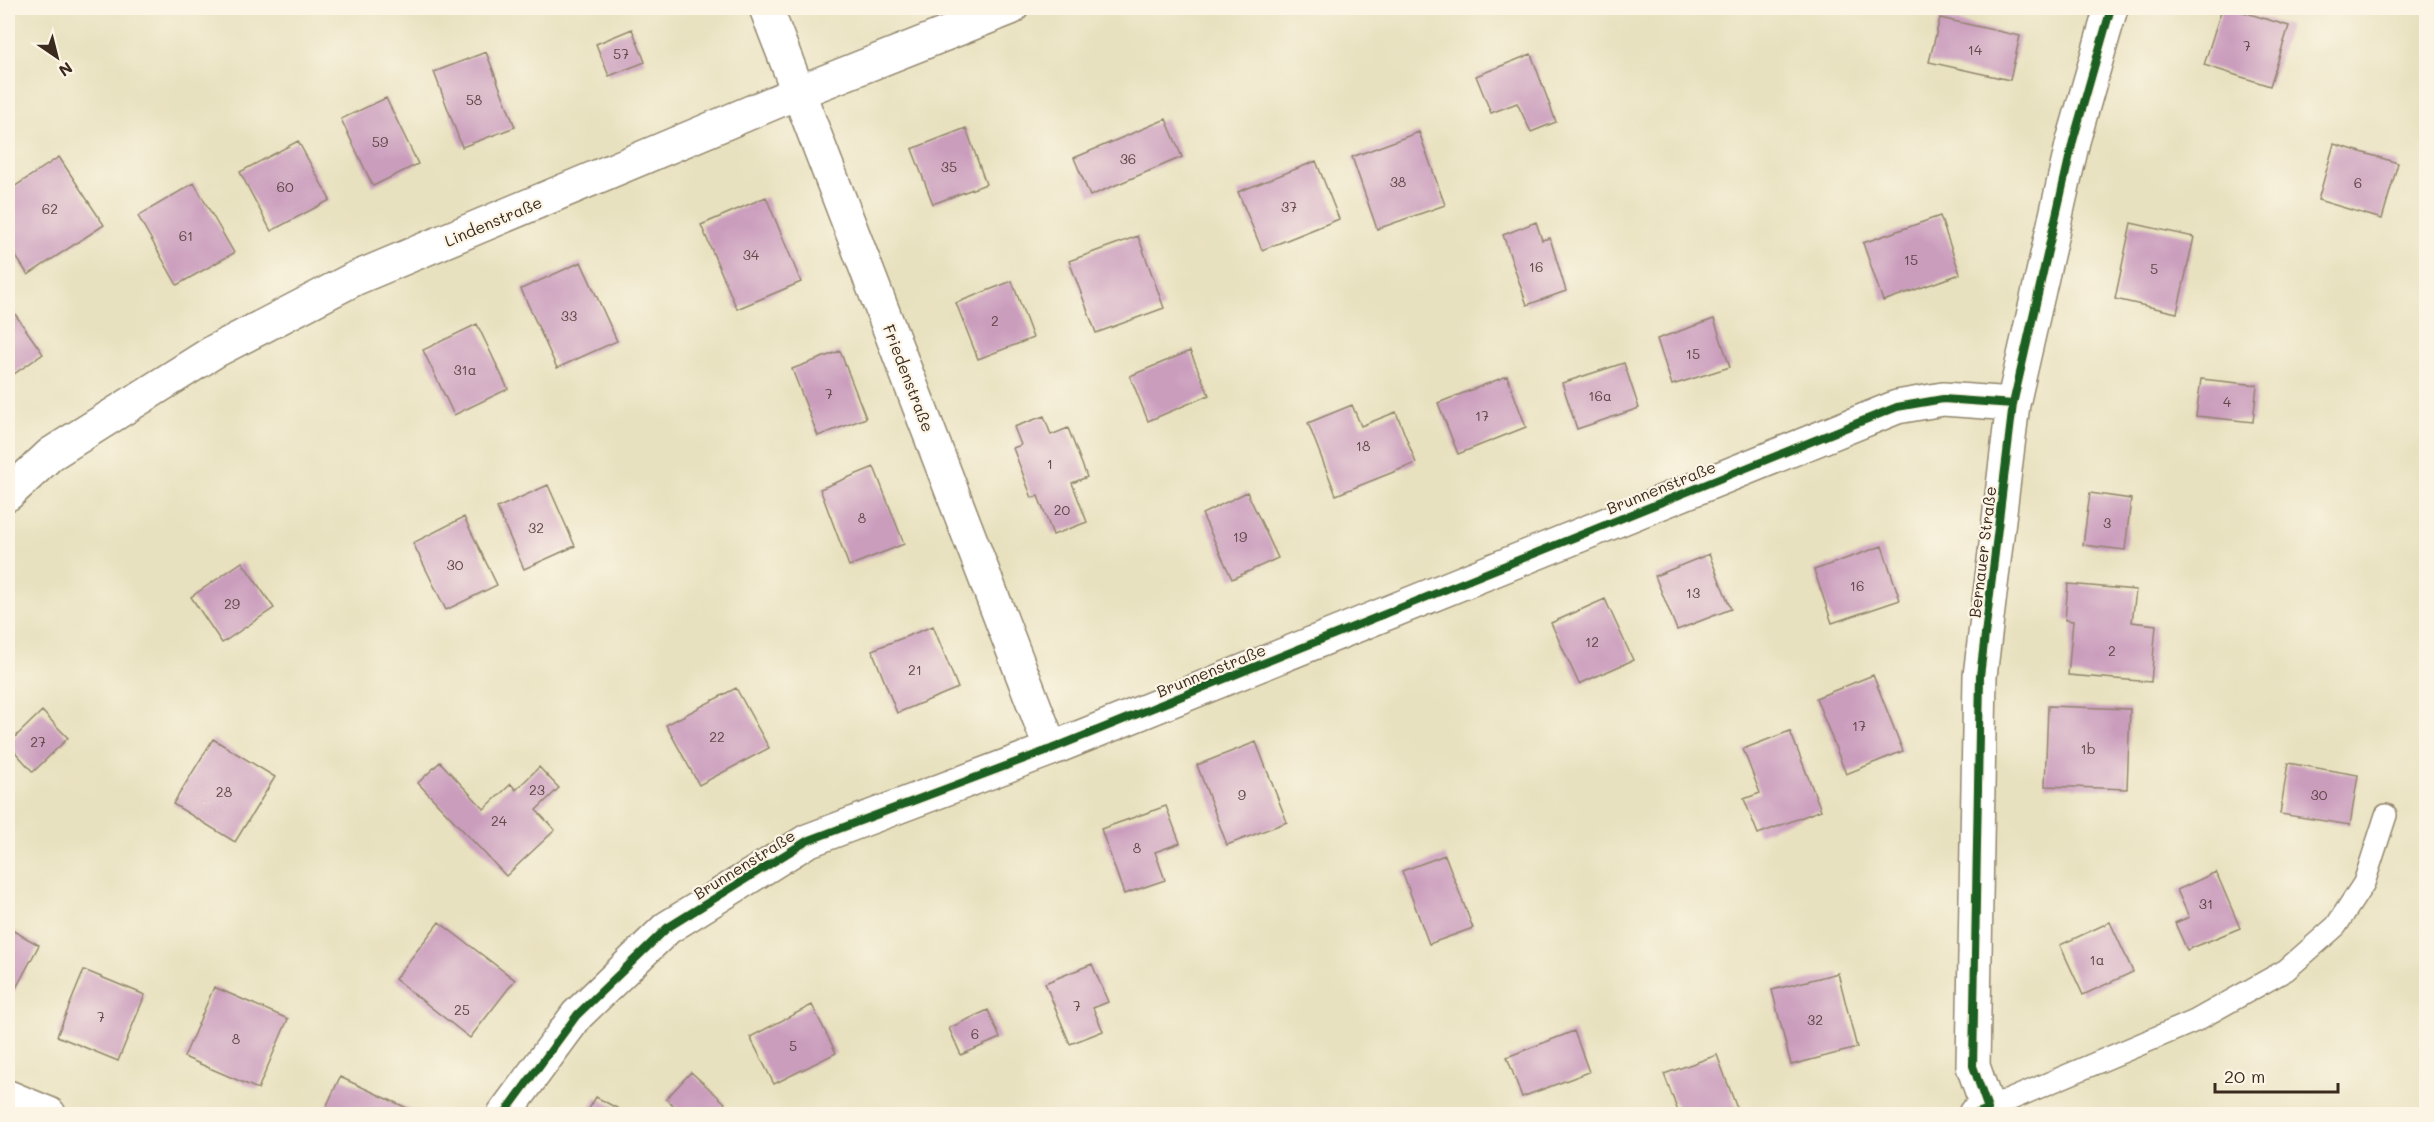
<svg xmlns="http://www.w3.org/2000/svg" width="2434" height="1122" font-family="Mali,sans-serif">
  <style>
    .building { fill: #ca9dbd }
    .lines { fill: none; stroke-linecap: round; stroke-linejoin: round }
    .service-casing { stroke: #92866e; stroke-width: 24 }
    .minor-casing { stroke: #92866e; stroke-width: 36 }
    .service { stroke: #fff; stroke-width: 21 }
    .minor { stroke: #fff; stroke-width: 33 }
    .cycleway-casing { stroke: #fcf5e5; stroke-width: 11 }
    .cycleway { stroke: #1b5e20; stroke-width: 8 }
    .labels { text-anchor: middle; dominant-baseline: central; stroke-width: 4.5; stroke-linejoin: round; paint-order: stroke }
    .number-label { font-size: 14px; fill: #5f4746 }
    .street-label { font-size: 16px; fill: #3b2a1e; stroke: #fcf5e5 }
  </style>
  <rect width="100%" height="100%" fill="#fcf5e5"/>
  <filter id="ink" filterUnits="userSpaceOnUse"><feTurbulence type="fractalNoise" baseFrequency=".0167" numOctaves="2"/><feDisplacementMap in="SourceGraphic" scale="12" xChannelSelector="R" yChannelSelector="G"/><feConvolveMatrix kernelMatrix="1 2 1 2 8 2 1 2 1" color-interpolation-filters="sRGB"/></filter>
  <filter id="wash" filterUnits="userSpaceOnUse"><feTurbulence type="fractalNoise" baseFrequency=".008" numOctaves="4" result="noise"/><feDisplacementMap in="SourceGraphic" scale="24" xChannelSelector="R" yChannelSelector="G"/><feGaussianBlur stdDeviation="1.35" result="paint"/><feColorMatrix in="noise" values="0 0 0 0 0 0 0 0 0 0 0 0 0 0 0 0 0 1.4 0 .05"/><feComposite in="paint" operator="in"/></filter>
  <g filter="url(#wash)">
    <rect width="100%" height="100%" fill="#e8e1bf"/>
    <g id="blocks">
      <path class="building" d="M2222,8H2230L2289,26L2270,86L2204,65Z
        M1940,18L2020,36L2010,80L1929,62Z
        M632,29L645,62L609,76L596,44Z
        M486,52L515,127L462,147L434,72Z
        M1531,54L1556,122L1531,132L1517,103L1491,113L1476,76Z
        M386,98L418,164L373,186L341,119Z
        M1166,119L1182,157L1090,196L1074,158Z
        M966,128L986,184L933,204L912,149Z
        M1419,132L1445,205L1377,229L1352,157Z
        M298,141L330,200L271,231L240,172Z
        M2334,144L2398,163L2382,219L2318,200Z
        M59,157L104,225L28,275L8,244V191Z
        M1316,161L1339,219L1262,250L1238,192Z
        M194,183L234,253L177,285L138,216Z
        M766,197L801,282L737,309L701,225Z
        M1940,216L1960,274L1883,301L1863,243Z
        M1536,222L1542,240L1550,238L1566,291L1527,305L1503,235Z
        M2131,223L2194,237L2177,313L2115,299Z
        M1138,236L1164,308L1096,333L1069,261Z
        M581,262L617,341L557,368L521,289Z
        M1012,281L1033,338L978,359L956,303Z
        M8,304L43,354L8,378Z
        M1714,319L1730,367L1672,385L1657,339Z
        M477,324L508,389L454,415L423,350Z
        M840,351L866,418L818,436L792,369Z
        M1190,351L1209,395L1148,421L1130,376Z
        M1624,363L1639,408L1577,429L1562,383Z
        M1507,376L1526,427L1458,454L1438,403Z
        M2201,379L2257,385L2253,422L2196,416Z
        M1352,405L1361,426L1396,412L1416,463L1336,495L1308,423Z
        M1044,416L1051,435L1068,428L1087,477L1072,483L1087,522L1053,535L1038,496L1032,498L1013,448L1021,445L1014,427Z
        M874,467L904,544L849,566L820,489Z
        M548,485L575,546L524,569L497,508Z
        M1247,492L1278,558L1232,579L1202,514Z
        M2090,493L2131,499L2125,550L2083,545Z
        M464,517L497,585L446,610L413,543Z
        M1882,546L1900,600L1832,623L1814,570Z
        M1709,554L1731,609L1677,630L1655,576Z
        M242,562L274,608L222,643L191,597Z
        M2068,584L2136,590L2132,622L2156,625L2151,682L2068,675L2073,621L2065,620Z
        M1605,599L1633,660L1579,684L1551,623Z
        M933,626L958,688L897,713L872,650Z
        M1873,675L1903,751L1846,774L1816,698Z
        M736,688L769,748L699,785L666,725Z
        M2048,706L2130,709L2127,789L2045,786Z
        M42,711L68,738L33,772L8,744Z
        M1790,731L1821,810L1758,834L1744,799L1760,793L1743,749Z
        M213,739L275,777L235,842L173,804Z
        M1256,742L1287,822L1227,845L1197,765Z
        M440,762L484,809L511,784L516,790L539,767L559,788L536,810L555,830L506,876L418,783Z
        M2288,763L2358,775L2350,825L2280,814Z
        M1166,806L1180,843L1155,852L1165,880L1124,894L1101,829Z
        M1445,855L1473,928L1429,944L1402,871Z
        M2216,872L2240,928L2187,950L2175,923L2189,917L2177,890Z
        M439,922L515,980L470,1038L395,979Z
        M2110,922L2133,972L2083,995L2060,945Z
        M8,928L39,945L8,1003Z
        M1092,964L1108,1002L1093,1008L1103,1031L1070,1044L1045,983Z
        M84,970L145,995L118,1061L57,1036Z
        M1838,973L1857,1048L1791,1065L1772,990Z
        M214,987L288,1019L258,1089L184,1057Z
        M812,1005L836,1053L774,1084L750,1037Z
        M988,1010L1000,1038L961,1055L949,1028Z
        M1574,1031L1589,1072L1522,1097L1507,1057Z
        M1717,1055L1739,1114H1679L1664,1074Z
        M691,1072L725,1103L715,1114H684L666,1099Z
        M340,1077L420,1114H323Z
        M596,1097L628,1114H586Z"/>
    </g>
  </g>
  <g filter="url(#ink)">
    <use href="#blocks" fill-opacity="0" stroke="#92866e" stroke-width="1.5"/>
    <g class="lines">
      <defs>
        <path id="service" d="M1988,1109L2195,1021L2286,970L2336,926L2364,883L2386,815"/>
        <path id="minor" d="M766,8L1051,749
          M8,494L51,454L215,351L354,279L799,92L1011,8
          M8,1097L49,1114
          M504,1114L577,1015L667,928L807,841L1051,749L1897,407L1943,399L2013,404
          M1975,1114L1988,1109L1973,1066L1980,676L2013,404L2073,141L2111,8"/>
      </defs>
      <use href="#service" class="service-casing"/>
      <use href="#minor" class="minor-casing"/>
      <use href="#service" class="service"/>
      <use href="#minor" class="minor"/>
      <defs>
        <path id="cycleway" d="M504,1114L577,1015L667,928L807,841L1051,749L1897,407L1943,399L2013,404
          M1975,1114L1988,1109L1973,1066L1980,676L2013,404L2073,141L2111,8"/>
      </defs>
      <use href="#cycleway" class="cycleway-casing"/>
      <use href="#cycleway" class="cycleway"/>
    </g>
  </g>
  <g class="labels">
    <g class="number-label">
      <text x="2247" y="45">7</text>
      <text x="1975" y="49">14</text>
      <text x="621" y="53">57</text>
      <text x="474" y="99">58</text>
      <text x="380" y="141">59</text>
      <text x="1128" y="158">36</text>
      <text x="949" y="166">35</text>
      <text x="1398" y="181">38</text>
      <text x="2358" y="182">6</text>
      <text x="285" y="186">60</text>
      <text x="1289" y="206">37</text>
      <text x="50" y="208">62</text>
      <text x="186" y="235">61</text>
      <text x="751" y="254">34</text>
      <text x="1911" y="259">15</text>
      <text x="1536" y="266">16</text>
      <text x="2154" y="268">5</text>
      <text x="569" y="315">33</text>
      <text x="995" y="320">2</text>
      <text x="1693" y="353">15</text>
      <text x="465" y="369">31a</text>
      <text x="829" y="393">7</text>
      <text x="1600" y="395">16a</text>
      <text x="2227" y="401">4</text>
      <text x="1482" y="415">17</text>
      <text x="1363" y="445">18</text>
      <text x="1050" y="463">1</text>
      <text x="1062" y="509">20</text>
      <text x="862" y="517">8</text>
      <text x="2107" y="522">3</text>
      <text x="536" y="527">32</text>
      <text x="1240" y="536">19</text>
      <text x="455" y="564">30</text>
      <text x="1857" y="585">16</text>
      <text x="1693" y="592">13</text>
      <text x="232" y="603">29</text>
      <text x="1592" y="641">12</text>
      <text x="2112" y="650">2</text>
      <text x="915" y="669">21</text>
      <text x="1859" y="725">17</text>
      <text x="717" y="736">22</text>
      <text x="38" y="741">27</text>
      <text x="2088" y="748">1b</text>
      <text x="537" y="789">23</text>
      <text x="224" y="791">28</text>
      <text x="1242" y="794">9</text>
      <text x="2319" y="794">30</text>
      <text x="499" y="820">24</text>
      <text x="1137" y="847">8</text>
      <text x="2206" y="903">31</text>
      <text x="2097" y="959">1a</text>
      <text x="1077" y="1005">7</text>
      <text x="462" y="1009">25</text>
      <text x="101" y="1016">7</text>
      <text x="1815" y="1019">32</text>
      <text x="975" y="1033">6</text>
      <text x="236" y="1038">8</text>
      <text x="793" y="1045">5</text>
    </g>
    <g class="street-label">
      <text transform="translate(493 221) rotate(-23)">Lindenstraße</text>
      <text transform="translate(909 378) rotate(69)">Friedenstraße</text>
      <text transform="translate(1661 487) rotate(-22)">Brunnenstraße</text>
      <text transform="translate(1982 552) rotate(-83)">Bernauer Straße</text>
      <text transform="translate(1211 670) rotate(-22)">Brunnenstraße</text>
      <text transform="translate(744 864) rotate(-32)">Brunnenstraße</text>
    </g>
  </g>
  <rect width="2434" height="1122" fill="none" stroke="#fcf5e5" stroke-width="30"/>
  <g transform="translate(57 57) rotate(145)" stroke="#fcf5e5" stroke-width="4.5" paint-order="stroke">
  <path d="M0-4.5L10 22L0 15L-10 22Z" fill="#3b2a1e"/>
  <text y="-9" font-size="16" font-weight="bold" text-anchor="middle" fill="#3b2a1e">N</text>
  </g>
  <path d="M2215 1083v9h123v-9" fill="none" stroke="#3b2a1e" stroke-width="3"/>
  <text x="2224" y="1083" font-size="18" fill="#3b2a1e" stroke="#fcf5e5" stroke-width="4.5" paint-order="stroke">20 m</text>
</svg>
